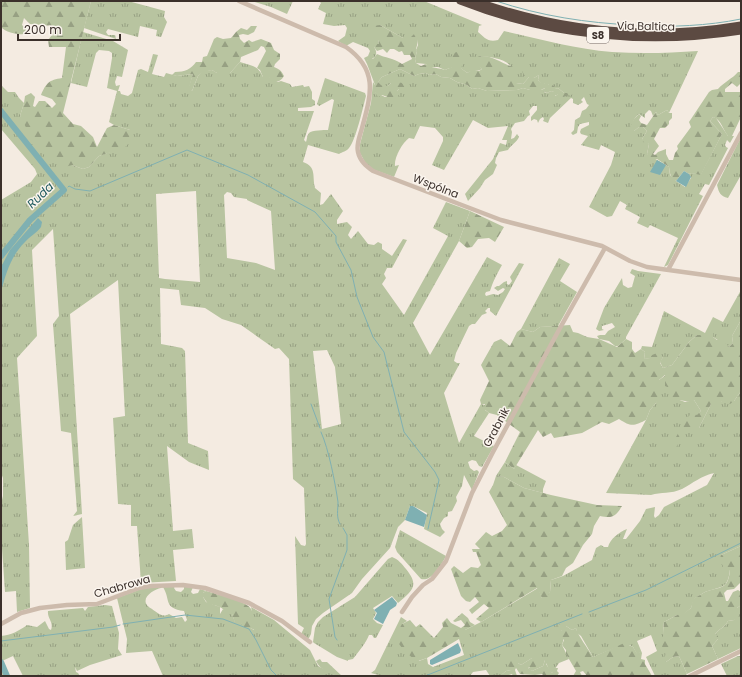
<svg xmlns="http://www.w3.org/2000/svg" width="742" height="677" font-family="Poppins,sans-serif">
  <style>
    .grass { fill: url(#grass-tufts); fill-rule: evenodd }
    .forest { fill: url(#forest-firs) }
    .water { fill: #7fb0b2 }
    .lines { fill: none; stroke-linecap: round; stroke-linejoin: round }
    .stream { stroke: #7fb0b2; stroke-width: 1 }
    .river { stroke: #7fb0b2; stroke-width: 6 }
    .minor { stroke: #cdbbac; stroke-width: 4.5 }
    .highway { stroke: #5c4a42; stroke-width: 7 }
    .labels { text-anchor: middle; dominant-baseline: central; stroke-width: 3; stroke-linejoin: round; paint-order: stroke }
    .shield { fill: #fbf5ee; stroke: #756b66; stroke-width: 1 }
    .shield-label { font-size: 10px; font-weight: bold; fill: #3b302b }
    .street-label { font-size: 11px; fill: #3b302b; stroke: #fbf5ee }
    .water-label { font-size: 12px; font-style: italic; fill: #1f5a5e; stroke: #fbf5ee }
  </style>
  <defs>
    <pattern id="grass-tufts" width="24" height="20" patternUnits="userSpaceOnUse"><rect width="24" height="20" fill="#b8c4a0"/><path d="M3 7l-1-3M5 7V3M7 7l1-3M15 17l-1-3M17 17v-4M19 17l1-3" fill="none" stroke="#97a083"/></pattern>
    <pattern id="forest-firs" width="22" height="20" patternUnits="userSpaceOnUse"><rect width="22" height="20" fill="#b8c4a0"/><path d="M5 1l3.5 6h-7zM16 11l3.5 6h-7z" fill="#97a083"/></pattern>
  </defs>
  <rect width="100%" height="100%" fill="#f4ebe1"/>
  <path class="grass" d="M91,1H128L165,11L164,17L167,22L161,37L156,36L157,30L140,26L138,37L108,29L106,32L108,35H115L116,39L84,28Z
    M252,1H293L287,14L271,7Z
    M319,1H424L482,25L479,26L478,32C484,37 488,43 498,40L504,31C540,39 576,49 612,52C641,54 670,53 698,51L669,113L667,110L658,115L656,112L653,116L651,111L649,110L645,114V118L639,114C633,119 632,123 634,131L639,127H643L647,131L642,139L649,144L647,154L669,167L670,175L676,181L685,187L691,178L689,174L691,173L701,174L722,134L710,121L713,117L716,118L728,136H734L730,143L727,140L725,145L726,147L728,148L709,185L705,184L699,194L703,196L668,265L664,267L678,238L650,225L648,228L637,223L640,217L625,209L627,205L620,201L612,216L607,217L589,207L611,165L615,152L601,145L599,150L581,145L588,136L581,134L580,132L581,129L589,125V122L580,124L578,127L577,133L573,135L571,133L574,130L575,120L580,117L582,111L586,109L589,105L587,104L584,97L581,100L583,102L578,105L573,103V99L571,98L550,118L548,123L543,121L544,119L543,117L540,119L538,123L537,120L534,119L531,121V117L537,110V106H533L529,111L530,115L528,116L524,121L515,123L511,129L512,132L511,139L514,138L517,134L519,137C517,142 511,145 508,150L499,152L496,158L495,163L497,165L493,174L485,180L480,188L468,201L465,194L493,159L500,143L506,145L507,140H502L508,126L488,128L473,120L444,170L432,165L443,141V137L435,128L420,126L414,139L409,138C402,143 394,158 395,166L399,165L394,177L372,169L366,164L360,153V144L371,103L373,82L375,85V92L385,97L398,96L397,91L399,89L391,83L388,86H381L378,82L382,77L400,69L414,76L419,74L426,73L429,75L436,74L441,77L450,78L457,82L467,85L472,89L478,88L487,91L517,90L523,88L530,90H541L546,88L544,92L547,93L551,91L555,92V95L556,96L558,94L568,93H564L558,88L556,89L545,83L543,85L538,80L539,75L534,78L529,75V77L523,84L516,83C515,79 514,72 512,68C506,58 489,57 480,56L479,65L482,69C477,72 472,70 467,73C460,66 454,66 445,70L438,67H429L426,64L416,63L415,59L417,51L416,50L418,45L417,39L403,38L380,25L378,40L379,44L374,47C379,54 375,59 367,61V64L364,58L368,56L370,51L368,48L353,42L346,46L338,41L345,36L347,28L345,25L334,26L323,24L326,13L318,9L321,3Z
    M83,32L113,41L128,50L122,77L117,76L115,82L116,86L120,85L118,91H120L121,94L128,96L132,93L138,70L141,69L148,72L153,54L158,55L152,74L164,77L166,73L177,76L193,74L189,88L192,91L198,76L203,71L212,70L217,73H230L240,62C252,66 258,65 263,77H269L278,82L281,81L290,84L292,87L303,85L304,87L309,86L312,92V99L315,101V105L311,107L298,108V111H314L304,140L306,142C307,140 307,135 309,133C312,130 324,130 328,130L334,100L332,99L319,106L317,104L325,78L365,93L366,96C363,107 356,140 349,148C347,151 342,152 339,154L308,145L303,162C317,167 312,176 315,188L321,193L320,205L323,204L331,194L343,211L337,220V224L347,222L352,227L348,235L351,239L358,231L368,244L374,245L378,242L382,244V249L392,256L403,239L407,240L392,268H387L384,274L386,278L382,284L404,315L448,236L433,228L446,202L470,211L459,241L413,323L430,355L487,257L502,265C497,274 493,281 490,291L486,292L485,294L486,296L493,294L498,295L503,292L505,289L503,288L498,291L494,288L497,286H499L504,282L507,281V284L509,285L512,281L510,277L519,263L524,264L496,316L490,311V308H488L485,311L487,313L482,315L475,324H472L469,326L456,353L454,361L457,363H460L444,393L459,443L481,404L485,405V410L489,413L474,436L494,446L482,467L479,466L476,461L472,460L468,462L470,468L474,471L477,470L479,472L472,490L464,475L462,486L456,497L457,501L452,511L448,512V516L444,518L440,524L442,529L445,532L440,537L424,529L427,513L413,506H410L405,520L398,527L390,548L362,579L352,593L323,613L316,619L312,626L311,634L309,638H307L301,634L304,628L298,624L295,536L301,545L305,546L306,544L304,488L293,479L289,359L279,348L275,349L241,325L222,319L205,308L181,305L179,290L160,288L161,344L182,348L185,351L188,443L208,451L209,470L189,462L167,446L173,531L192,529L194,548L173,550L176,581L141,583L137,526H131V505L118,504L113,418L125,416L118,280L70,314L82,514L73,516L77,511L71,433L61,431L53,324L59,316L53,229L32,250L37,336L17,358L29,545L30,608L17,612L16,591L5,592L1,534V504L3,496V478L1,473V200L31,182L37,174L35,169L1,129V85L8,92H15L19,98L24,103L20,116L72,165L83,169L89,167L99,156L110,152L130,130L114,125L109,122L117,91L107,88L112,58V53L109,51L99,50L96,53L87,87L71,83ZM196,191L200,282L165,279L159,278L156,194ZM227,192L231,193L234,197L247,199V200L271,211L275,270L256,263L227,258L224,195ZM327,350L335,367L341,424L322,429L313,351Z
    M741,137V175L728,198C720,196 719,193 717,185Z
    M559,258L570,264L560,281L577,292L558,326L540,327L533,332L521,329Z
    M632,269L638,271L661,274L626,337V339L618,346H615L609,341L599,339L597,336L600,335H605L608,331L615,327L612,323L602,326V329L604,330L599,331L596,329L604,308L622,278L623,285L628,288L632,287L635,276L630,273Z
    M741,290V320L732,336L733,343L729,347L713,337L697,335L689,342L672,365L663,368L660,362L663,357L644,359L645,352L641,349L642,346L652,347L664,311L705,333L713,317L723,322Z
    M666,375L677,399L685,402L694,400L701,411L688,428H699L711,404L722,401H734L741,391V546L721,555L730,569C728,590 721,586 705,592C701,594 697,597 694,599L691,608L683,615H677L664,622C662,635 667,648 666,662L673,657L679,656L687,674L684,676H655L646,657L657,651L651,635L637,641L642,653L640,652L638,656L633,647L628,644L634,640L593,657L581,636L577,633L576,628L572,630L566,626L558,625C563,631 565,637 562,645L569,659L559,663L552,673L549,670L545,660L543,666L532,671L528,669L530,667L532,658L521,665L518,663L511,670L506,671L500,676H490L486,670L473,672L470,676H382L371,673L375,670L401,617L407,621L402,624L419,661L427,658L428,664L433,667L464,655L459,639L465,630L481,622L538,588L542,598L550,592L551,580L563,576L592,560L596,548L601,545L604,547H608C610,539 619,532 627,529L623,539H626L640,521L646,509L655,507L654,516L655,518L659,515L664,507L707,485L714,473C701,476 693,483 682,489C671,494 661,492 651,495L606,493L646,420L650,410L656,403L659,380Z
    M505,462L514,469L516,465L546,481L543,489V493L524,488L504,477L496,476Z
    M82,517L85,568L66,570L65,542L68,540L73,525Z
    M400,530L446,556C441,565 432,582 421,579L397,552L395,547Z
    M392,557C398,559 402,564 406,569C420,586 412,591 398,603L392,596L373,608L376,613L373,619L377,623L383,625L376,638H374L372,635H369C366,643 359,651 353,659L348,660V661L337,657L314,643L313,642L315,628L318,622L323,617L355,597L388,559Z
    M161,586V588C155,589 141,597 147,605C147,606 152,609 152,609C158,613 162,618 169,614L176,618L182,617L185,622L187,620L184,611C163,608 171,600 163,587L175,586L174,588L176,591L181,592L184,589V587H193L191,592L193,594L198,593L200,589L206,591L203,593V597L206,602L220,607V614L223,609L232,614L235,622L241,623L254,630L252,620V611L251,607L274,620L310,650L318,666L337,676H163L152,651L126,653L127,639L117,598L144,588Z
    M105,605L112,606L119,633L118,649L122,655L90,665L77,671L75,667L76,672L78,673L80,676H23L13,656L2,661L9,676H1V636C11,635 19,631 27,625L37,627L45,621L49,629L51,630C54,622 47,618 48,611L83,608L85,611L88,607Z
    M741,605V648L718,659L712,646L718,639L715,634C719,629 725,627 728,621L734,620L737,608Z
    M738,656H741V676H727L721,664Z"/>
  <path class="forest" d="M1,1H91L63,113L73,124L81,126L93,137L97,147L107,128L114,125L130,130L129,143L124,148L99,156L89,167L83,169L72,165L65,167C59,164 53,161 48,158C35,147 28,131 20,116L24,103L25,96L31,93L35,97L33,106L35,107L39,101H45L52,108L56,104L52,99L41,95C46,83 49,80 62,78L66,47H49L48,40L52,35L54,26L30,24L24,18L22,25L26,29L27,34C19,35 6,33 1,27Z
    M380,25L403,38H410L415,33L419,34C417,39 418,44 416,49L417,51L415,59L416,63L421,66L426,64C431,68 439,68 445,70L452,67L451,58L453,53L457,52C463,57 464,61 461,68L467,73L472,70L479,71L482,69L479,66H475L472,64L471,61C485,47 504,67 518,68L516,83L523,84L529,77V75L524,76L522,71L524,69L533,73L534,78L539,75L538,80L543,84L548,81V85H553L556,89L558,88L564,93H568L573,89L575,91L574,94L563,97L558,94L557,96L555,95L554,92L551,91L547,93L543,91L545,88L541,90H530L523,88L517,90L487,91L478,88L472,89L467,85L457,82L450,78L441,77L436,74L429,75L426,73L419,74L414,76L400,69L382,77L378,82L381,85L388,86L393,81L402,83L406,89L403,92L399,89L397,91L400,93L398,96L399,98L396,100L382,95L378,97L375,92V85L367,64V61L369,59H373L377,54C385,58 394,58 402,64L412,59L410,55H404L402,51L399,52L394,49H390L387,53L383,49L377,51L374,47L375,44H379L378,40L372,36L369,30L372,26Z
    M251,26H257L254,32L248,35L243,34L239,35L240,39L244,43L249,40L252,42L261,39L271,43L274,50L280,54V59L275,64L274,67C279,69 281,70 284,76C280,82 278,82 270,81L269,77H263L260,70L257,68L266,51L264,47L261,46L258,50L241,57L240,62L230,73H217L212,70L203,72L198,76L192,91L188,89L193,74L177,76L172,75L175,72C185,72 191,69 196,62H202L203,57L207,56L214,39L217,37L223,39L231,38L236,32L241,28L247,30Z
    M738,72H741V83L737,87L732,83L725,89V92H741V117L732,136H728C723,130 721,119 713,117L710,121L722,134L701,175L691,173L689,174L684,171L676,181C670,178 670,173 669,167L657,159H650L647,154L649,144L643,142L642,139L647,131L643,127H639L634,131H631L629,129L634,119L639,114L641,116L639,120L641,123L647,125L656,112L658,115L667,110L669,113H672V118L669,121V124L665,128H660L654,139L659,146L653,154L655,155L658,152L666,149V154L669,160H673L675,153L678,149L677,146L691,127L689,122L709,92L712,90L718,89C724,82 732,79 738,72Z
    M470,211L504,227L495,242L489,238L478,239L472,247L467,248L459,241Z
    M741,320V391L734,401L730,404L722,401L716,406L711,404L699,428H688L673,452L670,448L686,419L692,413L697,415L701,411L694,400L693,402C685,402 679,399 672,400L668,396L672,389L665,386V375L659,380L660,396L656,403L650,410L646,420C634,426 631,427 619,419L609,424L602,422L582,433L554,438L551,433L543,437L538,430L514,469L505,462L520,432L497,415L489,413L484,409L485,404H481L480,400L489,381L481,365L494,342L501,339L510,346L517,332L521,329L533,332L540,327L570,325L573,332L578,333L587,337L599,339L617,347L626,339L632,342V349L635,353L641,349L645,352L644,359L650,358L652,355L657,353L663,357L660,363L663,368L672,365L689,342L697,335H701L713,332V337L717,340L722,339L729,347L733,343L732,336Z
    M496,476L504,477L524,488L551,495L597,505L622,506C616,516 613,519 600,516L594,526L592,534L583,545L573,563L566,568L562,576L551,580L550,592L545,601L542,598L537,588L481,622L476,619L489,608L484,604L472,614L469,610L479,602L475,597L470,602L466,601L461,596L451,569L454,566L463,573L471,567L478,568L481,565L476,552H473L472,549H480L475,544L486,532L492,536L502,531L507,525L489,492L493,485Z
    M741,546V582L734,589L727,590L724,593L726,601H728L733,592L738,590L741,592V605L737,608L739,616L734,620L728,621C725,627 719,629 715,634L718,636V639L712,646L718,659L687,674L679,656L673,657L666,662L664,658L666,654L662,649L664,622L677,615L683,614L691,608L693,599C697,597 701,594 705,592C720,586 728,591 730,570L724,569L720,559L721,555Z
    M206,591C216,594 247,601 251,609C255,615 250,620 256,627L255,630L250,628L243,629L241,623H235L232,614H227C224,607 215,605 208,604L203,597V593Z
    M462,613L468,618L470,622L475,625L465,630L466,635L465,639H459L427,658L418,661C408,656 400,647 395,637L402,624L410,620L416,627L420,624L434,638L443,627L442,623L447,618L451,623L461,628L465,625L461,620L455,622L453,621Z
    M575,619L576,622L574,624L566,626L572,630L576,628C577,634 589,650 593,657L631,640H635V642L629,645L633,647L638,655L640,651L642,653L641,659L645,660V664L652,676H587L583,671L580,672L582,676H573L576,671L566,654V650L562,645L564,640L560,636L562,631L558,629V625Z
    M513,654H516L518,657V663L521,665L532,658L538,656L541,660L535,667H530L528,668L532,671L543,666L545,660L548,658L549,661L546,664L552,673L554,668H558L557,671L559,673L557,676H544L542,674L535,675L520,674L516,668L515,670L517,676H513L512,674L506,676H500L506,671L511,670L507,663L508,659Z
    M320,659L322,662H327L342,676C333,676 320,670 316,661Z"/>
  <path class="water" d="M657,160L666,165L660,175L650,172Z
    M684,171L689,174L691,177L686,187L676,181Z
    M38,218L42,222L41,227C37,233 30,236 25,242C11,256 6,273 1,292V267L10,250Z
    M410,506H413L427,515L424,527L405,520Z
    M392,597L397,603L396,606L390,610L383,624L374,619L377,613L374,610Z
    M458,643L461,650L460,653L432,665L430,664V660Z"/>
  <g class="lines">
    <path class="stream" d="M496,1C541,16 587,23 633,25
      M637,26C672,27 707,26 741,19
      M68,187L69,186L75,189L90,191L187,150L248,175L315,212L336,236V242L351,270L357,297L373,337L384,352L404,432L435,472L439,480L428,529
      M311,404L320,428
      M321,432C329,450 335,482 338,502C338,510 336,517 340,524
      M589,612L646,590L741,543
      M123,624L185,615L223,619L249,629L256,640L271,670L277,676
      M337,640L335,637L329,599L347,550V535L343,528
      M1,641L113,627L120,625
      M425,676L582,614"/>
    <path class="river" d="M1,111L64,190L30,220L1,256
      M1,662L7,676"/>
    <path class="minor" d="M239,1L346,47C379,70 371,95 362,128C360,136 356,144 358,152C360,161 366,166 373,171L501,220L602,246L630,261L647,267L741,280
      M668,270L741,133
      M402,612L412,597L423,585L432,579L446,561L472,493L493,452L560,328L605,248
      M1,624L21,613L40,608L67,605L97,604L139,588L151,586L183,585L205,588L249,603L282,621L310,642
      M690,676L741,651"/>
    <path class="highway" d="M460,1C549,36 646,46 741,31
      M476,1C561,31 651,40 741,25"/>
  </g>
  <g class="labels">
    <rect class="shield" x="587" y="27" width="22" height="16" rx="3"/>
    <g class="shield-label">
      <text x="598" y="35">S8</text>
    </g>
    <g class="street-label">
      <text transform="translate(646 26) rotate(1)">Via Baltica</text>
      <text transform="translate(436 186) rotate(21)">Wspólna</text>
      <text transform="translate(496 427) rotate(-62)">Grabnik</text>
      <text transform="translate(122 586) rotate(-16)">Chabrowa</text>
    </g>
    <g class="water-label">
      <text transform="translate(40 195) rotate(-44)">Ruda</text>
    </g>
  </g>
  <rect width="742" height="677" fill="none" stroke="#3b302b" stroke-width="4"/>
  <path d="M18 34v6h102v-6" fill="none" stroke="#3b302b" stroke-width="2"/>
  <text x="24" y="34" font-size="12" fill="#3b302b" stroke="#fbf5ee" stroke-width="3" paint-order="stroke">200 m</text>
</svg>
